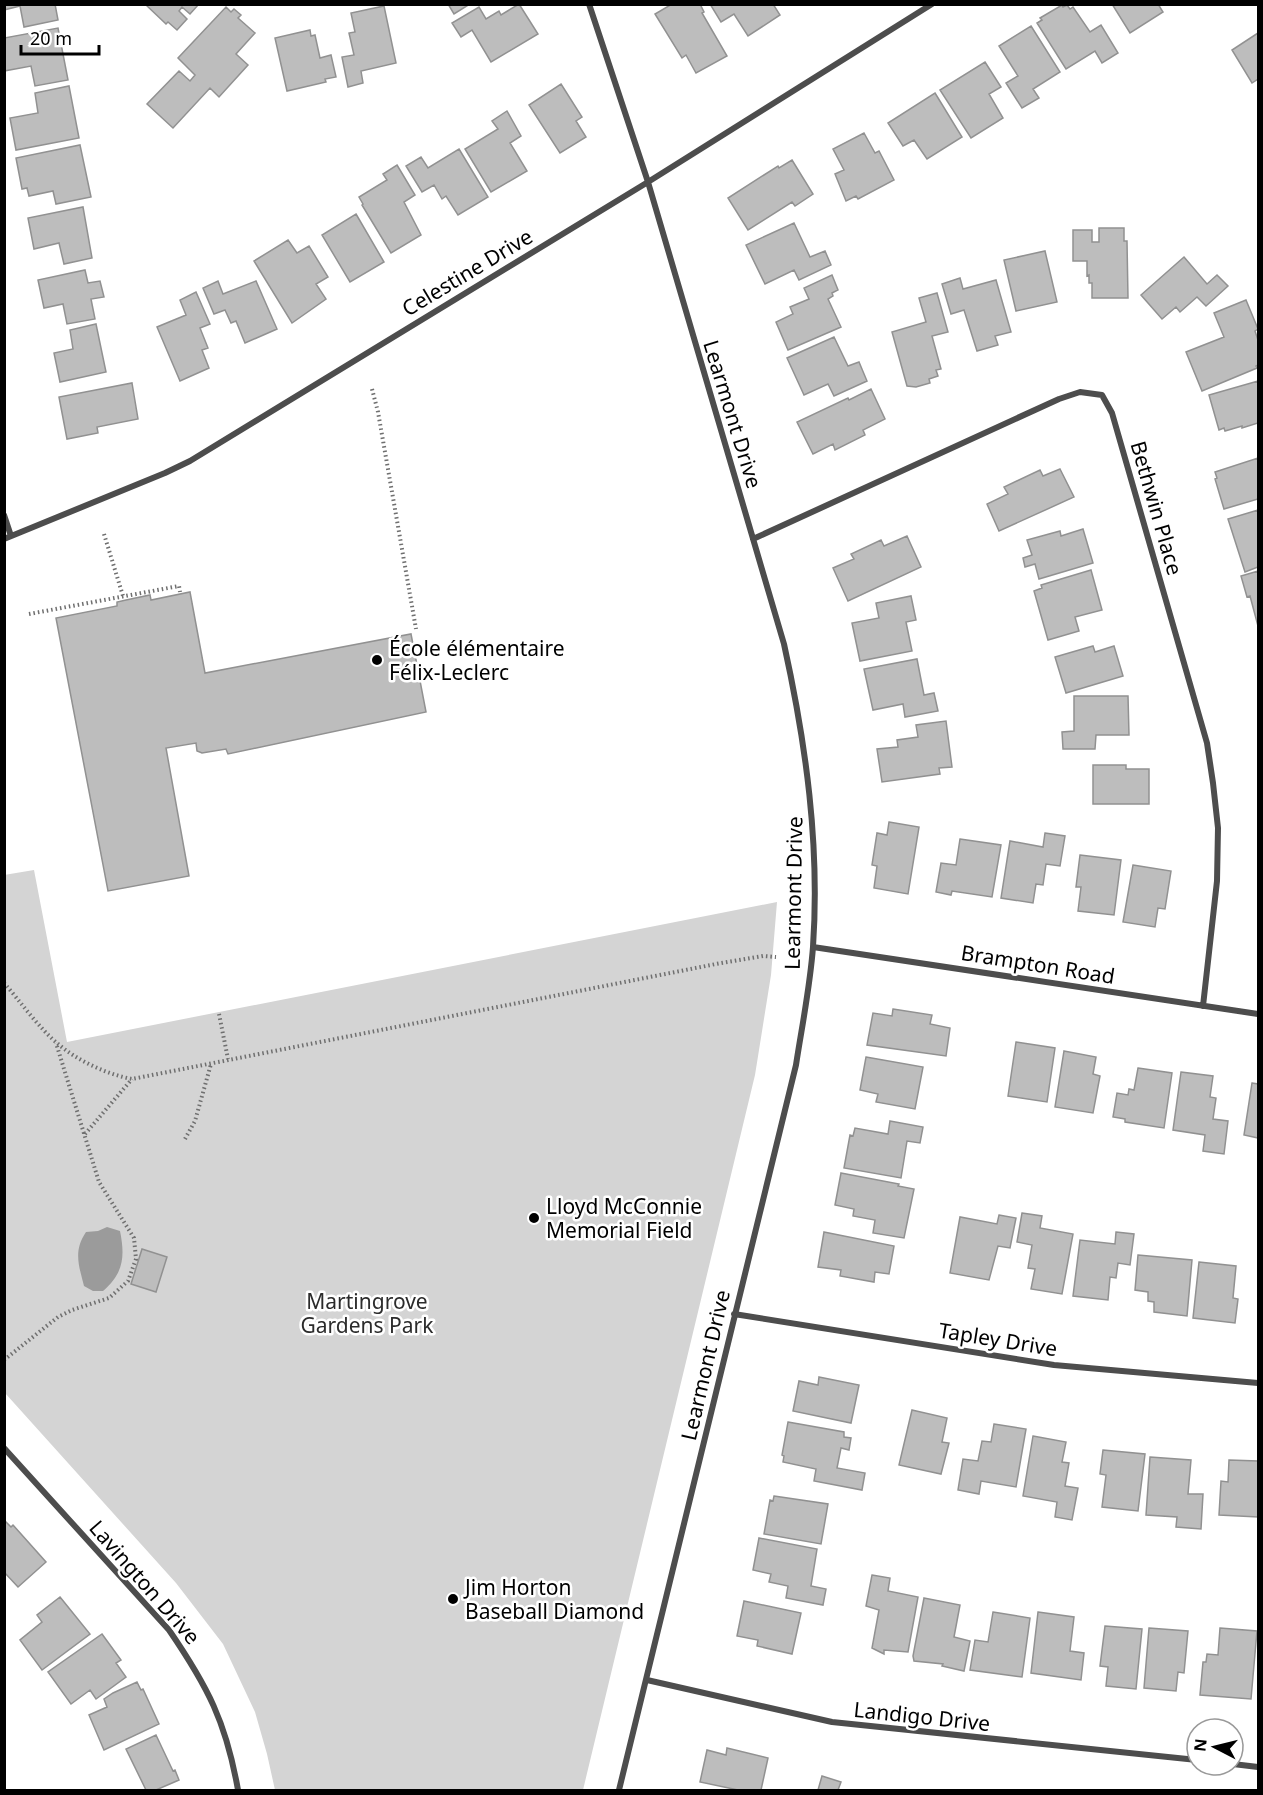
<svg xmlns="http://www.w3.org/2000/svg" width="1263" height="1795" font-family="'Noto Sans',sans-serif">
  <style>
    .green { fill: #d4d4d4 }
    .water { fill: #9b9b9b }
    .building { fill: #bdbdbd; stroke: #919191; stroke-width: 1.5 }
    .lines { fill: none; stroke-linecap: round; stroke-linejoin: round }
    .path { stroke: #6f6f6f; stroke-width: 4; stroke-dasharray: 1.5 3; stroke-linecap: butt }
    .street { stroke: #4d4d4d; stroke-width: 6 }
    .poi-dot { fill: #000; stroke: #fff; stroke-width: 2 }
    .labels { text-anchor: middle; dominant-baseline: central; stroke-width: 5; stroke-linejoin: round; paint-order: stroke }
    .street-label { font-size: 21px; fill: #000; stroke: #fff }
    .poi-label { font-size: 21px; fill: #000; stroke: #fff; text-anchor: start }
    .park-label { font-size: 21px; fill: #2b2b2b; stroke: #fff }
  </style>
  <rect width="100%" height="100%" fill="#fff"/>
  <path class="green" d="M34,870L67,1042L777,902L771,975L755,1075L583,1790H275L267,1754L255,1712L223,1644L176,1583L5,1393L4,875Z"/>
  <path class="water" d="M107,1227L120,1231C125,1256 124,1273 103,1291H93L84,1286C79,1266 73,1251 86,1232L98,1231Z"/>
  <path class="building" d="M4,4H55L58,20L24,27L20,6L4,10Z
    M145,4H199L190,14L182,7L179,11L187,19L177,30L168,22L166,24Z
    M448,4H470L454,14Z
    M519,4L538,34L491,62L472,30L461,37L452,23L479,7L486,19L499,11L501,15Z
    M672,4H700L704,12L702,13L727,56L696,73L686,55L682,58L655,14Z
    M710,4H773L780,15L748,36L734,14L721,22Z
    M1112,4H1158L1163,12L1130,33Z
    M1062,5L1063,7L1067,5L1070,9L1073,7L1090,32L1101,25L1118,53L1102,63L1095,51L1066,69L1037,23L1042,20L1040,18Z
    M384,6L396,63L361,71L363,83L348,87L342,57L354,55L349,33L355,32L351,13Z
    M226,7L231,12L234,9L241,15L238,18L255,33L236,54L248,65L219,97L210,88L173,128L147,104L179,71L190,81L195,75L178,58Z
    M1031,26L1060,72L1033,89L1039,98L1022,108L1006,83L1018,76L999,46Z
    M58,28L68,80L35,86L31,66L4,71V38Z
    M310,30L311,36L315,35L320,58L331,55L336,77L325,79L326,82L287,91L275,38Z
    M1258,33V79L1252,83L1232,50Z
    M985,62L1001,87L989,94L1003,118L971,138L940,90Z
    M561,84L582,117L576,121L586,137L560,153L529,105Z
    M69,86L79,138L16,150L10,118L38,113L35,93Z
    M935,93L962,137L927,159L914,140L903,146L888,123Z
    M507,111L521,136L510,143L527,171L491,192L465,149L498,129L492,121Z
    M864,133L875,153L879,151L894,180L858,199L856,196L846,201L835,174L844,170L833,149Z
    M80,145L91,197L56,204L53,191L29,196L27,188L22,189L16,158Z
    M459,149L488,197L458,215L446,196L442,199L434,185L422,192L406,166L421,157L428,168Z
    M792,160L813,194L795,206L792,202L748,230L728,198L778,166L779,168Z
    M397,165L415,195L404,202L421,235L391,253L362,205L363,204L359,197L387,180L383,174Z
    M83,207L92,258L64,264L59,243L34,249L28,218Z
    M356,214L384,262L350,282L322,235Z
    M794,223L810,257L825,251L831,265L799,280L794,270L765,284L746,245Z
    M1099,228H1124V241H1127L1128,298H1092V283H1089V275L1087,276V261H1073V230H1092V242H1099Z
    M288,240L297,253L309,246L328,277L316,284L326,299L292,323L254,261Z
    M1045,251L1057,302L1016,311L1004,260Z
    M1184,257L1207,284L1217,275L1228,286L1206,306L1197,297L1180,312L1176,307L1162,319L1141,295Z
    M85,270L88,283L100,281L104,297L91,299L95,319L67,324L63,304L44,308L38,280Z
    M832,275L838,290L832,293L833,296L828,299L841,327L788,350L776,322L793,314L790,307L809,299L804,288Z
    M960,278L963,289L996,280L1011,332L995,336L998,345L977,351L964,310L951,314L942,284Z
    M218,281L223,294L256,281L277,329L245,343L236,321L231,323L225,310L214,314L203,288Z
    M196,292L210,324L200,328L208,348L202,350L209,368L180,381L157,327L186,315L180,300Z
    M937,293L948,332L932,336L941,369L936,370L938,376L929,379L930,383L916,387L907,386L892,332L926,322L919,298Z
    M1246,300L1258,329L1255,331L1258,340V365L1256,366L1257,368L1202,391L1186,352L1224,337L1214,313Z
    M96,324L106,372L60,382L54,353L73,349L70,330Z
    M834,337L848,366L859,362L867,381L834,396L828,384L804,395L787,358Z
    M1258,381V423L1242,428V426L1225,431L1224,428L1219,430L1209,395Z
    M132,383L138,419L97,427L98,433L67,439L59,397Z
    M871,389L885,419L863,430L865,435L835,450L833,444L813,454L797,422L848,398L849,400Z
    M1258,458V499L1224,509L1215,479L1217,478L1215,472Z
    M1060,469L1074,497L999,531L987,504L1008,494L1004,487L1040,470L1043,476Z
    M1258,510V567L1245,572L1228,519Z
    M1083,529L1093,563L1039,579L1035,564L1025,567L1023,558L1032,555L1027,540L1060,531L1061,536Z
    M907,536L921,567L848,601L833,568L854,559L851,554L881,540L884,546Z
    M1091,570L1102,610L1075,617L1079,631L1048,640L1034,591L1042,588L1041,585Z
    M1258,571V626L1250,596L1247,597L1241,576Z
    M190,592L205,673L411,634L426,712L228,754L226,749L202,753L197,751L196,743L166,748L189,876L108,891L56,618L117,606V602L126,600L150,595L151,600Z
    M911,596L916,620L906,622L912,651L860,661L852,623L879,618L876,603Z
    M1093,646L1095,652L1114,646L1123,676L1066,693L1055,657Z
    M917,659L924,695L934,693L938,711L905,717L903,704L873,710L864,669Z
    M1074,696H1128L1129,735H1096L1095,749H1063L1062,732L1074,731Z
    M946,721L952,767L939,768L940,774L882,782L877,749L898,747L897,740L918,737L916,725Z
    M1093,765H1126V769H1149V804H1093Z
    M889,822L919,827L908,894L874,888L877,866L872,865L877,833L887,835Z
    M1045,833L1065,836L1060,866L1046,864L1043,885L1036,884L1033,903L1001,898L1010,841L1043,847Z
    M960,839L1001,845L992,897L952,891L951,895L936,892L941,863L956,865Z
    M1080,855L1121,860L1114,915L1078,911L1081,887H1076Z
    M1133,865L1171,871L1165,909L1158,908L1155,927L1123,922Z
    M893,1009L932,1015L930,1024L950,1028L946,1056L867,1045L873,1013L892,1016Z
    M1016,1042L1055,1048L1047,1102L1008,1096Z
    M1064,1051L1096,1057L1093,1074L1100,1076L1093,1113L1055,1107Z
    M866,1057L923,1067L915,1109L876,1102L878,1094L860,1090Z
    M1138,1068L1172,1073L1164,1128L1125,1122V1119L1113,1117L1117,1093L1128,1095L1129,1089L1134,1090Z
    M1181,1072L1213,1076L1210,1097L1216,1098L1213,1119L1228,1121L1224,1154L1203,1151L1205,1135L1173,1130Z
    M1252,1083L1258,1084V1138L1244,1135Z
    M890,1121L923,1127L920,1143L907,1141L901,1178L844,1168L850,1135L853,1136L855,1128L888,1134Z
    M841,1173L899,1184L898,1186L914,1189L904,1238L873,1233L875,1220L853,1216L854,1209L835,1205Z
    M1022,1213L1042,1216L1040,1228L1073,1234L1062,1294L1031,1289L1035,1269L1028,1268L1032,1245L1017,1242Z
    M999,1215L1016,1218L1010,1248L998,1246L989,1280L950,1273L960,1217L997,1224Z
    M824,1232L894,1246L889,1274L875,1272L874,1282L840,1276L841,1270L818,1267Z
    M1116,1232L1134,1234L1130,1265L1118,1263L1116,1278L1110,1277L1108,1300L1073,1296L1080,1240L1115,1244Z
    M142,1249L167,1257L156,1292L131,1284Z
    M1138,1255L1192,1260L1187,1316L1154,1312V1302L1148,1301V1292L1135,1290Z
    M1199,1262L1236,1266L1233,1298L1238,1299L1235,1323L1193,1318Z
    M819,1377L859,1385L851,1423L793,1411L799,1381L818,1385Z
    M912,1410L947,1418L942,1442L949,1443L941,1474L899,1465Z
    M788,1422L844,1432V1437L851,1438L849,1450L841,1448L837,1468L865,1473L862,1490L814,1481L816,1469L783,1462L784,1456L782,1455Z
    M994,1424L1026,1429L1016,1487L981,1481L979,1494L958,1490L963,1459L978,1461L982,1441L991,1442Z
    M1033,1436L1066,1442L1062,1462L1069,1463L1065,1486L1078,1488L1072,1520L1055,1517L1057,1502L1023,1496Z
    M1103,1450L1145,1454L1138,1511L1102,1507L1106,1475L1100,1474Z
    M1150,1457L1191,1460L1188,1494H1203L1201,1529L1176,1527L1177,1517L1146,1515Z
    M1229,1460L1258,1461V1517L1219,1515L1221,1481L1228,1482Z
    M774,1496L828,1504L821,1544L764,1534L770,1500L773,1501Z
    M4,1520L11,1527L13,1525L46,1562L18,1587L4,1572Z
    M759,1538L817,1549L811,1586L826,1589L823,1605L786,1598L788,1586L769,1582L771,1574L753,1570Z
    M872,1575L890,1578L888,1591L918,1597L908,1652L884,1650V1654L872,1648L879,1610L866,1606Z
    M60,1597L90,1634L42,1670L20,1640L42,1622L37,1615Z
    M924,1598L960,1605L954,1637L970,1641L964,1671L942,1666L943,1664L914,1661L913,1656Z
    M744,1601L801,1613L792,1654L757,1646L758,1640L737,1636Z
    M993,1612L1030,1618L1022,1677L970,1670L975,1640L988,1642Z
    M1038,1612L1074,1617L1070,1651L1084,1653L1081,1680L1031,1673Z
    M1105,1626L1142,1629L1136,1689L1106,1686L1108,1667L1100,1666Z
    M1149,1628L1188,1631L1184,1673L1178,1672L1176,1691L1144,1688Z
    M1220,1628L1257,1631L1251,1699L1200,1695L1203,1662H1206L1207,1654L1218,1655Z
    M102,1634L121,1660L116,1663L126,1677L96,1699L90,1690L71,1704L48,1672Z
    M137,1682L141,1690L143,1689L159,1724L104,1750L89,1715L107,1707L104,1699L113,1693Z
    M156,1735L173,1771L175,1770L179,1780L156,1790H146L126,1749Z
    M727,1748L768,1758L761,1790H738L700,1782L707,1750L726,1755Z
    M822,1776L841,1782L838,1790H818Z"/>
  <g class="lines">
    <path class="path" d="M372,389L378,412L416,629
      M104,534L123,596
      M29,614L179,586L180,592
      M4,983C20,1001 39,1028 57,1043C76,1060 106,1074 132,1079L721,963L763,956L776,957
      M219,1014L228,1059
      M85,1134L132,1079
      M185,1139L195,1121L211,1064
      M4,1360L58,1317L72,1310L109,1298L128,1281L136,1259L134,1238L99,1182L56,1043"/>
    <path class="street" d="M589,4L648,182L784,644C806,744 820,845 813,947C810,987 802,1026 796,1065L619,1790
      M4,515L11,536
      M4,539L165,473L190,461L648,182L932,4
      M753,539L1059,399L1080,392L1102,395L1112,413L1207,743L1213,783L1218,828L1217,881L1203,1006
      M813,947L1258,1014
      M734,1314L1054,1365L1258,1383
      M4,1448L169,1630C208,1687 226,1722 238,1790
      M647,1680L832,1722L1197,1760
      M1233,1764L1258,1767"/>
  </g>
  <g class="poi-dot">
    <circle cx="377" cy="660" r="6"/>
    <circle cx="534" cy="1218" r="6"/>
    <circle cx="453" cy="1599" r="6"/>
  </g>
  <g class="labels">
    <g class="street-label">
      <text transform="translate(467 272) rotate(-31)">Celestine Drive</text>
      <text transform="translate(733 414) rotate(73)">Learmont Drive</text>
      <text transform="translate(1157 508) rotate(74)">Bethwin Place</text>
      <text transform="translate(793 893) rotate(-89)">Learmont Drive</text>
      <text transform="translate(1038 964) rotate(9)">Brampton Road</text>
      <text transform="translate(998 1339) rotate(9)">Tapley Drive</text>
      <text transform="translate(705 1365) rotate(-77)">Learmont Drive</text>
      <text transform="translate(145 1582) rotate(49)">Lavington Drive</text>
      <text transform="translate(922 1716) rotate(6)">Landigo Drive</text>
    </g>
    <g class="poi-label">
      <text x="389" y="648">École élémentaire<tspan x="389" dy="24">Félix-Leclerc</tspan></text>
      <text x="546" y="1206">Lloyd McConnie<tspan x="546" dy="24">Memorial Field</tspan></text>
      <text x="465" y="1587">Jim Horton<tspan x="465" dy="24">Baseball Diamond</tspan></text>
    </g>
    <g class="park-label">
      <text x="367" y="1301">Martingrove<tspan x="367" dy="24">Gardens Park</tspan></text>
    </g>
  </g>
  <rect width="1263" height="1795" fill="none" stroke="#000000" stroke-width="12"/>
  <g transform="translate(1215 1747) rotate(277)"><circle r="28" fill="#ffffff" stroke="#999999" stroke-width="1.5"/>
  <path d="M0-4.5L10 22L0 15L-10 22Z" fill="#000000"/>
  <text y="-9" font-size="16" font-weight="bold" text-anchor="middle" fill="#000000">N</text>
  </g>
  <path d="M21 45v9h78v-9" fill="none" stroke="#000000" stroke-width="3"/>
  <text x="30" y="45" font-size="18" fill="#000000" stroke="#ffffff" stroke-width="4.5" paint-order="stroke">20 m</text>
</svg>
